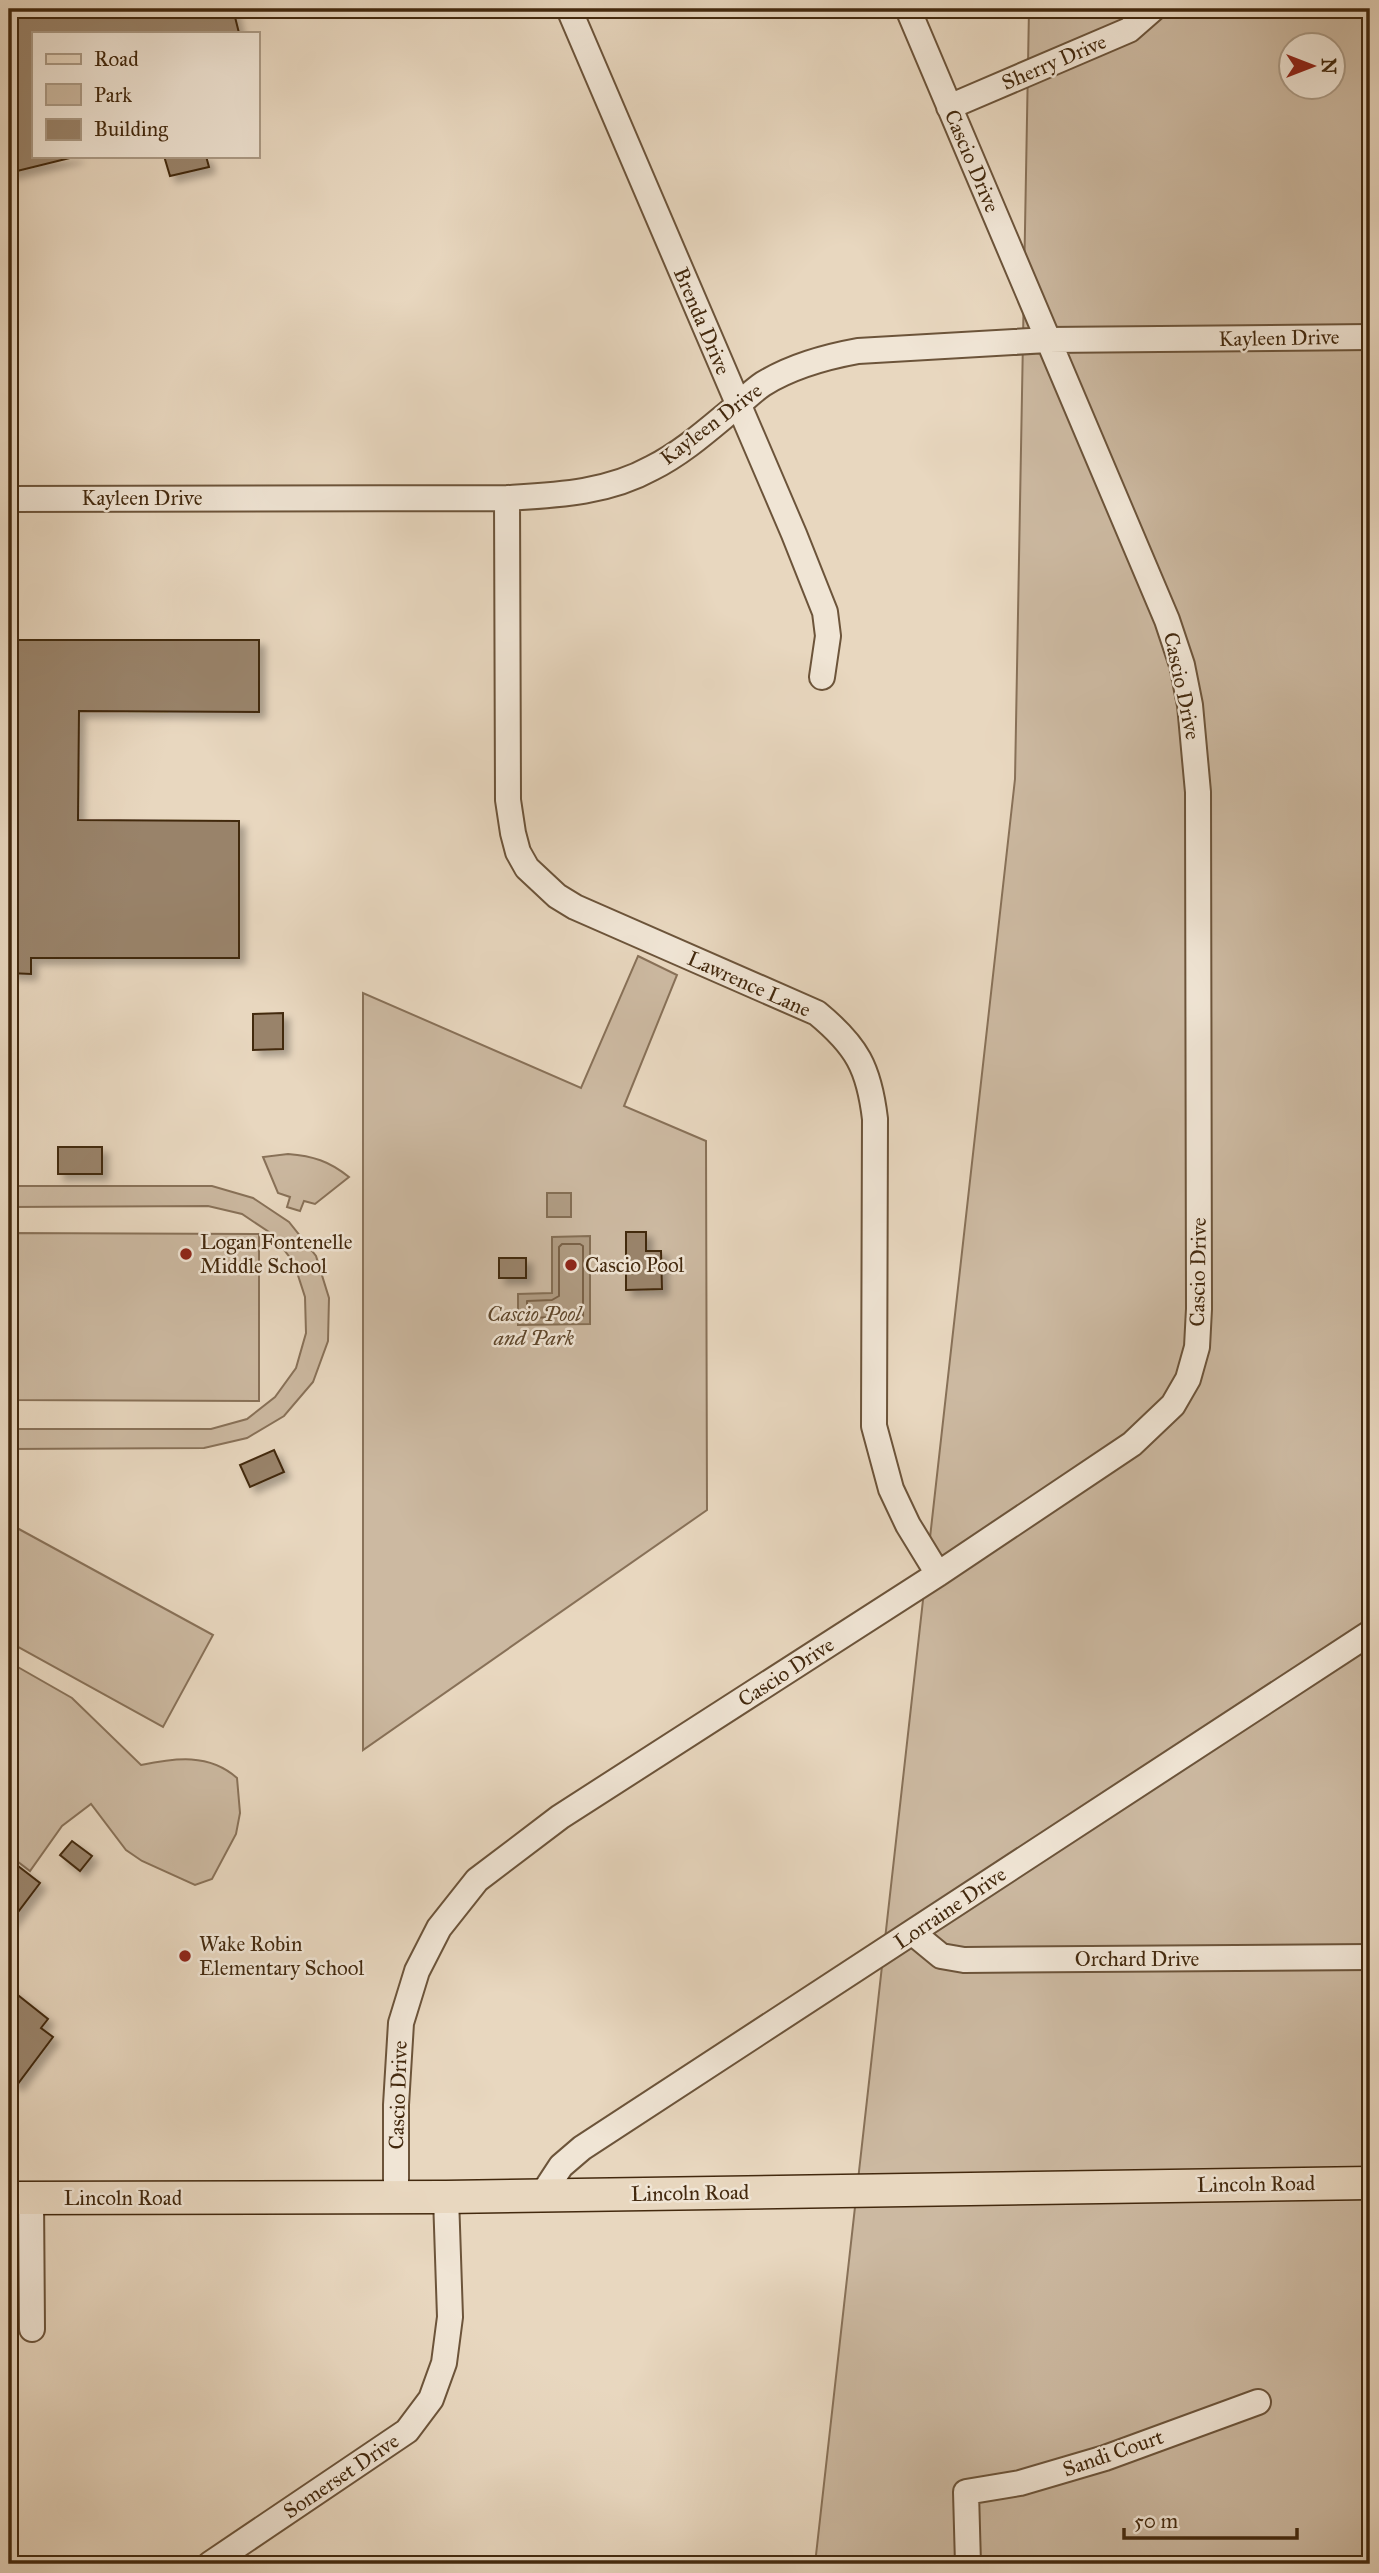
<svg xmlns="http://www.w3.org/2000/svg" width="1379" height="2573" font-family="'IM FELL Great Primer',serif">
  <style>
    .green { fill: #ccb9a1; stroke: #887158; stroke-width: 2; fill-rule: evenodd }
    .water { fill: #b09c83; stroke: #846e54; stroke-width: 2 }
    .lines { fill: none; stroke-linecap: round; stroke-linejoin: round }
    .shore { stroke: #7a6248; stroke-width: 2 }
    .building { fill: #99836a; stroke: #43290e; stroke-width: 2; filter: url(#shadow) }
    .minor-casing { stroke: #6c543a; stroke-width: 28 }
    .major-casing { stroke: #43290e; stroke-width: 35 }
    .minor { stroke: #f0e5d5; stroke-width: 24 }
    .major { stroke: #e8d7bf; stroke-width: 32 }
    .poi-dot { fill: #8f2418; stroke: #f0e5d5; stroke-width: 2.5 }
    .labels { text-anchor: middle; dominant-baseline: central; stroke-width: 5; stroke-linejoin: round; paint-order: stroke }
    .street-label { font-size: 21px; fill: #43290e; stroke: #f0e5d5 }
    .poi-label { font-size: 21px; fill: #43290e; stroke: #f0e5d5; text-anchor: start }
    .park-label { font-size: 21px; font-style: italic; fill: #5e462b; stroke: #f0e5d5 }
  </style>
  <defs>
    <filter id="shadow"><feDropShadow dx="6" dy="6" stdDeviation="3.5" flood-color="#0004"/></filter>
  </defs>
  <rect width="100%" height="100%" fill="#e8d7bf"/>
  <filter id="stains"><feTurbulence type="fractalNoise" baseFrequency=".00286" numOctaves="4"/><feColorMatrix values="0 0 0 0 .2 0 0 0 0 .09 0 0 0 0 .02 0 0 0 .5 -.17"/></filter>
  <radialGradient id="worn" r=".72"><stop offset=".6" stop-color="#630" stop-opacity="0"/><stop offset="1" stop-color="#630" stop-opacity=".3"/></radialGradient>
  <path class="green" d="M1029,9H1370V2564H815L1015,779ZM1292,46H1334V88H1292Z
    M638,956L677,975L624,1106L706,1141L707,1510L363,1750V993L581,1088Z
    M288,1154C313,1156 329,1161 349,1177L315,1204L304,1201L300,1211L287,1207L290,1197L278,1193L263,1157Z
    M9,1186H212L253,1198L289,1222L316,1256L329,1298L328,1341L313,1382L284,1416L247,1438L204,1448L9,1449V1429H211L247,1419L275,1397L296,1368L306,1333L305,1297L294,1263L272,1234L242,1214L208,1206L9,1207Z
    M9,1233L259,1234V1401L9,1400Z
    M17,1528L213,1635L163,1727L9,1642V1544Z
    M9,1662L72,1698L141,1765C175,1758 209,1753 237,1778L240,1813L236,1834L212,1879L195,1885L142,1861L126,1850L91,1804L62,1826L30,1871L9,1855Z"/>
  <path class="water" d="M547,1193H571V1217H547Z
    M590,1236V1324L518,1325V1294L552,1293V1237Z"/>
  <g class="lines">
    <path class="shore" d="M562,1244H580L583,1246V1316L527,1318V1301L552,1300L559,1296V1247Z"/>
  </g>
  <path class="building" d="M9,9H233L239,33H33V156H78L9,173Z
    M164,156H206L209,167L170,176Z
    M9,640H259V712L79,711L78,820L239,821V958H31V974L9,973V814H12V785H9Z
    M283,1013V1049L253,1050V1014Z
    M58,1147H102V1174H58Z
    M626,1232H646V1251H661L662,1289L626,1290Z
    M499,1258H526V1278H499Z
    M274,1450L284,1472L250,1487L240,1465Z
    M72,1841L92,1856L80,1871L60,1855Z
    M9,1859L40,1883L9,1924Z
    M9,1988L48,2019L41,2028L53,2037L17,2085L9,2078Z"/>
  <g class="lines">
    <defs>
      <path id="minor" d="M569,9L794,534L825,612L828,636L822,677
        M949,107L1129,30L1153,9
        M507,498L508,800L513,833L518,852L527,868L557,896L575,907L817,1013C857,1046 869,1068 875,1119L874,1426L891,1489L908,1525L938,1574
        M9,499L507,498C557,495 607,493 652,468C684,452 711,427 738,405C746,398 754,390 763,384C792,366 825,357 858,351L1048,340L1370,337
        M913,1933L941,1956L964,1960L1370,1957
        M542,2195L561,2166L582,2148L1370,1633
        M396,2197V2105L401,2023L417,1971L439,1928L477,1880L560,1817L938,1574L1132,1444L1173,1405L1188,1379L1197,1347L1199,1309L1198,792L1190,705L1182,665L1167,620L908,9
        M31,2198L32,2329
        M210,2564L407,2431L431,2399L444,2363L450,2317L446,2197
        M968,2564L966,2492L1020,2483L1105,2458L1258,2402"/>
      <path id="major" d="M9,2198L446,2197L1370,2183"/>
    </defs>
    <use href="#minor" class="minor-casing"/>
    <use href="#major" class="major-casing"/>
    <use href="#minor" class="minor"/>
    <use href="#major" class="major"/>
  </g>
  <g class="poi-dot">
    <circle cx="186" cy="1254" r="7"/>
    <circle cx="571" cy="1265" r="7"/>
    <circle cx="185" cy="1956" r="7"/>
  </g>
  <g class="labels">
    <g class="street-label">
      <text transform="translate(1054 62) rotate(-23)">Sherry Drive</text>
      <text transform="translate(972 161) rotate(67)">Cascio Drive</text>
      <text transform="translate(702 321) rotate(67)">Brenda Drive</text>
      <text transform="translate(1279 338) rotate(-1)">Kayleen Drive</text>
      <text transform="translate(711 424) rotate(-37)">Kayleen Drive</text>
      <text x="142" y="498">Kayleen Drive</text>
      <text transform="translate(1182 686) rotate(78)">Cascio Drive</text>
      <text transform="translate(749 984) rotate(24)">Lawrence Lane</text>
      <text transform="translate(1198 1272) rotate(-89)">Cascio Drive</text>
      <text transform="translate(786 1672) rotate(-33)">Cascio Drive</text>
      <text transform="translate(950 1908) rotate(-34)">Lorraine Drive</text>
      <text x="1137" y="1959">Orchard Drive</text>
      <text transform="translate(398 2095) rotate(-88)">Cascio Drive</text>
      <text transform="translate(1256 2184) rotate(-1)">Lincoln Road</text>
      <text transform="translate(690 2193) rotate(-1)">Lincoln Road</text>
      <text x="123" y="2198">Lincoln Road</text>
      <text transform="translate(1113 2453) rotate(-19)">Sandi Court</text>
      <text transform="translate(341 2476) rotate(-34)">Somerset Drive</text>
    </g>
    <g class="poi-label">
      <text x="200" y="1242">Logan Fontenelle<tspan x="200" dy="24">Middle School</tspan></text>
      <text x="585" y="1265">Cascio Pool</text>
      <text x="199" y="1944">Wake Robin<tspan x="199" dy="24">Elementary School</tspan></text>
    </g>
    <g class="park-label">
      <text x="534" y="1314">Cascio Pool<tspan x="534" dy="24">and Park</tspan></text>
    </g>
  </g>
  <rect width="1379" height="2573" fill="none" stroke="#e8d7bf" stroke-width="35"/>
  <rect x="10" y="10" width="1358" height="2552" fill="none" stroke="#43290e" stroke-width="3.5"/>
  <rect x="18" y="18" width="1344" height="2538" fill="none" stroke="#43290e" stroke-width="2"/>
  <rect x="32" y="32" width="228" height="126" fill="#f0e5d5" stroke="#ab9a85" stroke-width="2"/>
  <rect x="46" y="54" width="35" height="10" fill="#e8d7bf" stroke="#ab9a85" stroke-width="2"/>
  <text x="94" y="66" font-size="21" fill="#43290e">Road</text>
  <rect x="46" y="84" width="35" height="21" fill="#ccb9a1" stroke="#ab9a85" stroke-width="2"/>
  <text x="94" y="102" font-size="21" fill="#43290e">Park</text>
  <rect x="46" y="119" width="35" height="21" fill="#99836a" stroke="#ab9a85" stroke-width="2"/>
  <text x="94" y="136" font-size="21" fill="#43290e">Building</text>
  <g transform="translate(1312 66) rotate(90)"><circle r="33" fill="#f0e5d5" stroke="#ab9a85" stroke-width="2"/>
  <path d="M0-5L12 26L0 18L-12 26Z" fill="#8f2418"/>
  <text y="-10" font-size="19" font-weight="bold" text-anchor="middle" fill="#43290e">N</text>
  </g>
  <path d="M1124 2528v10h173v-10" fill="none" stroke="#43290e" stroke-width="3.5"/>
  <text x="1134" y="2528" font-size="21" fill="#43290e" stroke="#f0e5d5" stroke-width="5" paint-order="stroke">50 m</text>
  <rect width="100%" height="100%" filter="url(#stains)"/>
  <rect width="100%" height="100%" fill="url(#worn)"/>
</svg>
